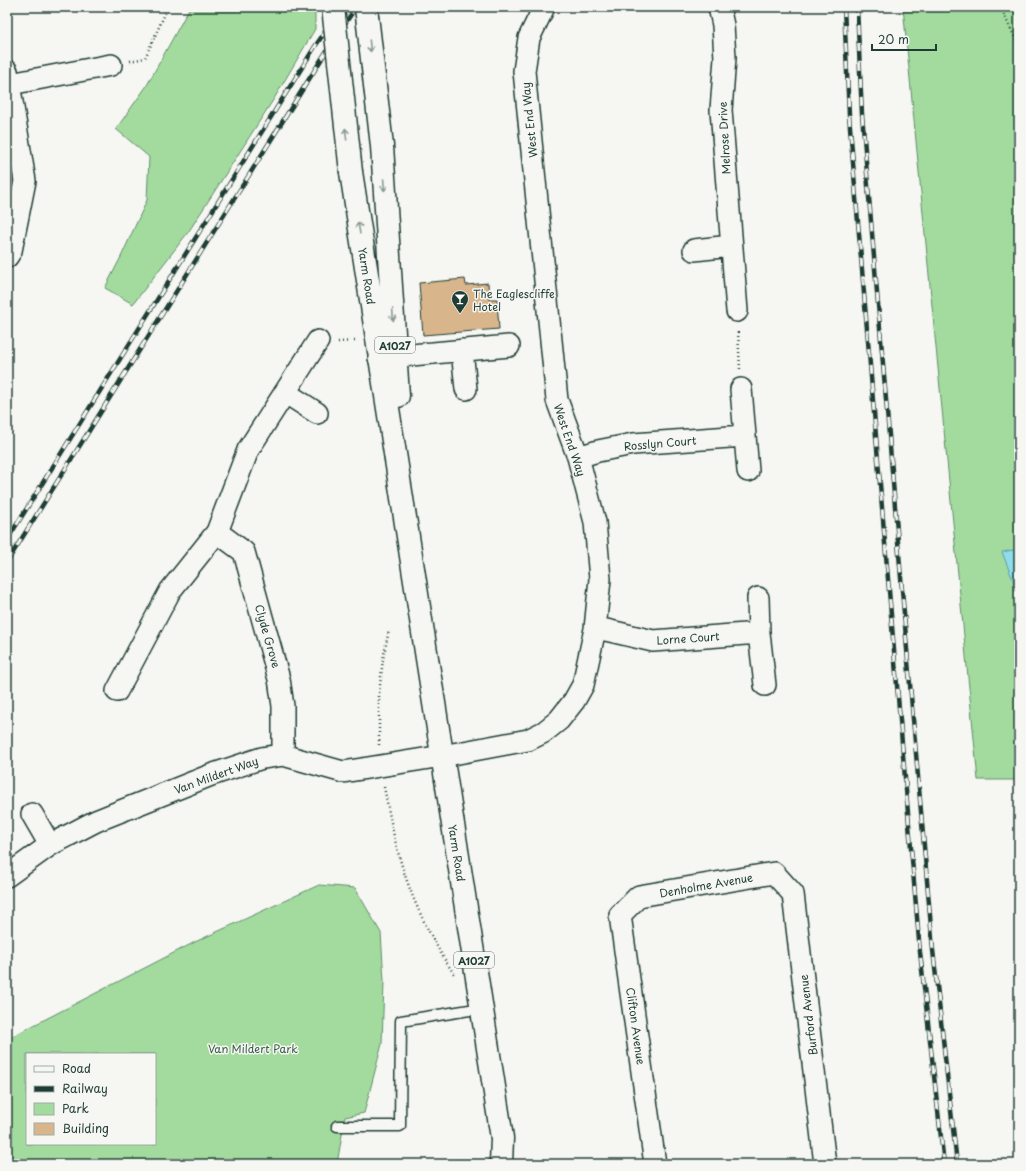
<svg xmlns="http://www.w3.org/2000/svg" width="1026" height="1171" font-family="'Playpen Sans',sans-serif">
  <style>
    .green { fill: #a3db9f; stroke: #618c6a; fill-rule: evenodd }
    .water { fill: #8eddeb; stroke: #629da2 }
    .building { fill: #d9b58b; stroke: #1f3d34 }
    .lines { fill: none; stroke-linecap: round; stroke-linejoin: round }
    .lane-casing { stroke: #1f3d34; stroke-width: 13 }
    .street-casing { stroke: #1f3d34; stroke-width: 24 }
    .primary-casing { stroke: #1f3d34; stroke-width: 25 }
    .path { stroke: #1f3d34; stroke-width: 2.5; stroke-dasharray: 1 3; stroke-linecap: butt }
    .lane { stroke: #f6f6f2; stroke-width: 10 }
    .street { stroke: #f6f6f2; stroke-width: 21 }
    .primary { stroke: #f6f6f2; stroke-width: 22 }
    .rail-casing { stroke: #1f3d34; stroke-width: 4.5 }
    .rail { stroke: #f6f6f2; stroke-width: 3; stroke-dasharray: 9; stroke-linecap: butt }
    .primary-bridge-casing { stroke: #1f3d34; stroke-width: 25; stroke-linecap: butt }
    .primary-bridge { stroke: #f6f6f2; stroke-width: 22 }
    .oneway { stroke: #8a9a93 }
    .labels { text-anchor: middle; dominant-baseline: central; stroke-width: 3; stroke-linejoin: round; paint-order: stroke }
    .shield { fill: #f6f6f2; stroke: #60746d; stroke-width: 1 }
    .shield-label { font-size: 10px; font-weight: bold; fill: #1f3d34 }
    .street-label { font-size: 11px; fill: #1f3d34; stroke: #f6f6f2 }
    .poi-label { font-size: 11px; fill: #1f3d34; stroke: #f6f6f2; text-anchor: start }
    .park-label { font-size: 11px; fill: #395d49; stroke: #f6f6f2 }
  </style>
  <rect width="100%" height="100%" fill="#f6f6f2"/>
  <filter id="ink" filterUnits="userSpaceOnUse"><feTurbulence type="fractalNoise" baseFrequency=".025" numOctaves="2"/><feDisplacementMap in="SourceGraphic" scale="8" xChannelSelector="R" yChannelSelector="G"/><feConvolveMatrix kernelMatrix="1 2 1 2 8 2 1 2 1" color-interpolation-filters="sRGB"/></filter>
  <g filter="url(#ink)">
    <path class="green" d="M190,7H315V29L275,97L189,231L133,304L105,288L121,257L147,200L149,157L116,129L146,87Z
      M903,7H1019V780H978Z
      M319,885L355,888L381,933L384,981L382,1044L364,1113L345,1117L337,1164H7V1039L195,942ZM27,1054H155V1144H27Z"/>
    <path class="water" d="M1019,549V587L1014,583L1002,552Z"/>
    <path class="building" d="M465,279L466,285L488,283L489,299H497L499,329L423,335L419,283Z"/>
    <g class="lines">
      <defs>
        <path id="lane" d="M337,1126H400L401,1021L482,1008"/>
        <path id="street" d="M719,7L723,25L725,58L721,110L737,311
          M7,71L25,181L11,251L7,257
          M10,84L111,65
          M694,250L731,246
          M462,350L466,389
          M379,358L509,346
          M741,389L748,471
          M286,393L317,413
          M578,457L598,451L633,444L744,436
          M217,532L244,552L279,679L283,706V755
          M758,598L759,633L765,685
          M595,629L606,630L653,641L759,633
          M117,691L170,591L217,532L248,450L318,341
          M32,814L50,845
          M7,876L50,845L96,821L211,775L262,758L283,755L343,772L442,756L528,740L544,732L559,720L574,701L583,685L595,629L600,579L595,522L578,457L557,400L524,71L529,38L544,7
          M655,1164L620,915L639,896L774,873L793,894L825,1164"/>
        <path id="primary" d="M366,7L382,146L398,396
          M351,172L502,1138L501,1164"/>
      </defs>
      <use href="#lane" class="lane-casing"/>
      <use href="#street" class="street-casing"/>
      <use href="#primary" class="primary-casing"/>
      <path class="path" d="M1000,7L1019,46
        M130,61L145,58L168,7
        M738,332L740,369
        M338,342L355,341
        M379,745V694L383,659L389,630
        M384,787C388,806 391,825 396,844C407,890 428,935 454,974"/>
      <use href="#lane" class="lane"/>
      <use href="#street" class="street"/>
      <use href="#primary" class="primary"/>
      <defs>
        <path id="rail" d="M844,7L849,115L895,662L920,952L944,1164
          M857,7L862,114L908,661L933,950L957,1164
          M7,540L316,45L342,7
          M7,562L326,52L356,7"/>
      </defs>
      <use href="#rail" class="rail-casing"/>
      <use href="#rail" class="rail"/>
      <defs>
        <path id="primary-bridge" d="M333,7L351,172"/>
      </defs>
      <use href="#primary-bridge" class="primary-bridge-casing"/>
      <use href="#primary-bridge" class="primary-bridge"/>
    </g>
    <defs><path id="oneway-shaft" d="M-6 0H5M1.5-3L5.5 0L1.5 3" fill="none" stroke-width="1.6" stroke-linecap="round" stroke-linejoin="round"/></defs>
    <g class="oneway">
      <use href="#oneway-shaft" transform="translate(370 46) rotate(84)"/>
      <use href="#oneway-shaft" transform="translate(346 134) rotate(-96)"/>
      <use href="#oneway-shaft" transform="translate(384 185) rotate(86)"/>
      <use href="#oneway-shaft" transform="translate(359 228) rotate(-99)"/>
      <use href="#oneway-shaft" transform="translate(393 315) rotate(86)"/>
    </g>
  </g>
  <defs>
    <symbol id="bar-pin" viewBox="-11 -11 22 30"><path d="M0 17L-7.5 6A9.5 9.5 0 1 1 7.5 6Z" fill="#1f3d34" stroke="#f6f6f2"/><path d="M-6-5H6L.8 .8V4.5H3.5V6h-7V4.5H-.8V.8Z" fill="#fff"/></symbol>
  </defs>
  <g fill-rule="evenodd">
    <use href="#bar-pin" x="450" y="289" width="20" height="27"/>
  </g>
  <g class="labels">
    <g class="shield">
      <rect x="375" y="337" width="40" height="16" rx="3"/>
      <rect x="454" y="952" width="40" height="16" rx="3"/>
    </g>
    <g class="shield-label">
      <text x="395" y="345">A1027</text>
      <text x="474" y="960">A1027</text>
    </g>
    <g class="street-label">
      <text transform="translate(529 120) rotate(-96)">West End Way</text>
      <text transform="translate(724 138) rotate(-93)">Melrose Drive</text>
      <text transform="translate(367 276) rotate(81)">Yarm Road</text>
      <text transform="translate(570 440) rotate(71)">West End Way</text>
      <text transform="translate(660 443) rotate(-5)">Rosslyn Court</text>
      <text transform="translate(268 636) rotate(74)">Clyde Grove</text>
      <text transform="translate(688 638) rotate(-4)">Lorne Court</text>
      <text transform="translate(216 775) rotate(-20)">Van Mildert Way</text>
      <text transform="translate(457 853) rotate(81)">Yarm Road</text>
      <text transform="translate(706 885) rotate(-10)">Denholme Avenue</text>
      <text transform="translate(808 1015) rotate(-97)">Burford Avenue</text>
      <text transform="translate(636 1026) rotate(82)">Clifton Avenue</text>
    </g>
    <g class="poi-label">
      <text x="473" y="293">The Eaglescliffe<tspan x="473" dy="13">Hotel</tspan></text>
    </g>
    <g class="park-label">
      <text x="253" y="1048">Van Mildert Park</text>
    </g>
  </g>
  <rect width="1026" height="1171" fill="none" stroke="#f6f6f2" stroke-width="24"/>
  <rect x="12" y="12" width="1002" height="1147" fill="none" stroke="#1f3d34" stroke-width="1.5" filter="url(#ink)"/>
  <rect x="26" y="1053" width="130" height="92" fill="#f6f6f2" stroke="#a0aca6"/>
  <rect x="34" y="1066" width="20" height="6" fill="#f6f6f2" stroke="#a0aca6"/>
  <text x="62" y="1073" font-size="12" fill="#1f3d34">Road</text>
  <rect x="34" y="1086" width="20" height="6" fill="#1f3d34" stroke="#a0aca6"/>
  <text x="62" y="1093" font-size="12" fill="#1f3d34">Railway</text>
  <rect x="34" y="1103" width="20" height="12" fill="#a3db9f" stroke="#a0aca6"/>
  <text x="62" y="1113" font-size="12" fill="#1f3d34">Park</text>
  <rect x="34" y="1123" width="20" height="12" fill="#d9b58b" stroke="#a0aca6"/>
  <text x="62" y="1133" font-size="12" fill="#1f3d34">Building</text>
  <path d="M872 44v6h64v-6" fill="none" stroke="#1f3d34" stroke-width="2"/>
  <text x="878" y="44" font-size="12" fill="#1f3d34" stroke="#f6f6f2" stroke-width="3" paint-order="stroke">20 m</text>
</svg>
